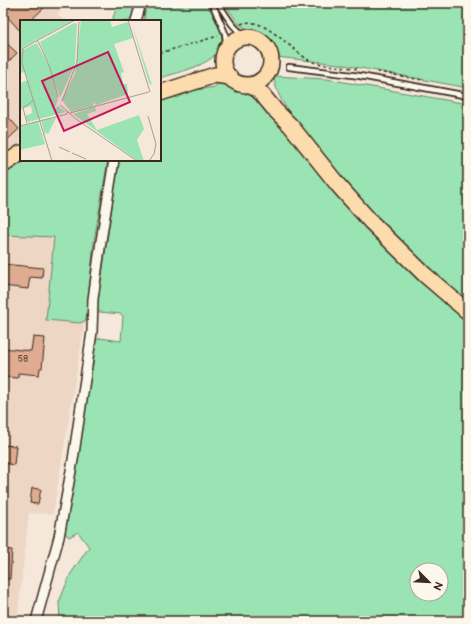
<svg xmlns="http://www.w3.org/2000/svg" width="471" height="624" font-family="'Balsamiq Sans',sans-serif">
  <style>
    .built { fill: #eed6c4 }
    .green { fill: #9ae3b2; stroke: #6a8668; fill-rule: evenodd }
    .building { fill: #dfac92; stroke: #3b2a1e }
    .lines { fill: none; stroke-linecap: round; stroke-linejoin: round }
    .service-casing { stroke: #3b2a1e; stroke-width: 8 }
    .minor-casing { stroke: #3b2a1e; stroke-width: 12 }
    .primary-casing { stroke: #3b2a1e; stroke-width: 18 }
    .path { stroke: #3b2a1e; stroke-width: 1.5; stroke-dasharray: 3 3; stroke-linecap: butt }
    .service { stroke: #fbf7ec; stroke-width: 4.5 }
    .minor { stroke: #fbf7ec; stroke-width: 9 }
    .primary { stroke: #fcdcac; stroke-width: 15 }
    .labels { text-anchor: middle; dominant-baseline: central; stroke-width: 3; stroke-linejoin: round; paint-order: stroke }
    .number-label { font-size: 9px; fill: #644a3b }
    .inset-road { fill: none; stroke: #ab9c8f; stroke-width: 1 }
    .view { fill: #c2185b; fill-opacity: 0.15; stroke: #c2185b; stroke-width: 2 }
    .inset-edge { fill: none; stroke: #3b2a1e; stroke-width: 2 }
  </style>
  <rect width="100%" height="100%" fill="#f5e8da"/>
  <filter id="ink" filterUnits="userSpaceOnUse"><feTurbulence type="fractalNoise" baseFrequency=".025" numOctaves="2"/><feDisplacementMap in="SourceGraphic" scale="8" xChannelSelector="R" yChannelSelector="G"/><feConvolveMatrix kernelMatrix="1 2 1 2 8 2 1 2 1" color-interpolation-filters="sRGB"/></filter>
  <g filter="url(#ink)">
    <path class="built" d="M3,3H68L57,14L65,21H21V142L3,153Z
      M3,235L54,237L46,320L79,323L85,321L53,514L29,513L17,621H3Z"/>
    <path class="green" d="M118,3H135L131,21H112Z
      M146,3H206C211,13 222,28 222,40C222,64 178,72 160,78V21H144Z
      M224,3H468V88L339,64L276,57L268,41L239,24Z
      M274,76L327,79L468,104V302C409,252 355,198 308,136C295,120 275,98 274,76Z
      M226,82L248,91L260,100C324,180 387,258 468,321V621H60L59,602L70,575L89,547L78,532L69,537L65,533L95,341L100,338L121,341L123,316L121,314L99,312L97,307L119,160H160V100L176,97L177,98L190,91L215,87L218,83ZM417,570H441V594H417Z
      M23,160H108L94,241L87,315L85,321L79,323L46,320L54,237L3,235V171Z"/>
    <path class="building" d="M3,3H49L30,21H21V32L3,12Z
      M3,40L17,53L3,67Z
      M3,111L19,129L3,144Z
      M3,264L43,268L42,278L30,277L28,289L3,286Z
      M33,337L45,338L42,368H40L39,375L18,373V378L3,377V348L31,351Z
      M3,445L16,446L14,465L3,463Z
      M32,488L41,489L38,504L30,503Z
      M3,549L12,550L10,579H3Z"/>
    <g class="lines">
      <defs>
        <path id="service" d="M212,3L225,33L227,49
          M218,3C227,16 233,30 248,37
          M289,67L360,76L468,96"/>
        <path id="minor" d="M136,21L141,3
          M36,621L59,537L73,460L92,332L93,299L101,241L114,160"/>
        <path id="primary" d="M223 61a24 24 0 1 1 48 0a24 24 0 1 1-48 0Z
          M247,85L255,88L261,93L275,110L291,126L338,185L371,222L425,275L468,312
          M160,93L215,75L230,77
          M3,165L21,153"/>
      </defs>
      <use href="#service" class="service-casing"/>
      <use href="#minor" class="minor-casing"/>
      <use href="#primary" class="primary-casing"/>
      <path class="path" d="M241,24C262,14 292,51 309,60C316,65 347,67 358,69
        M160,53L218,36
        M377,72L423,80"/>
      <use href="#service" class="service"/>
      <use href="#minor" class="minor"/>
      <use href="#primary" class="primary"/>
    </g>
  </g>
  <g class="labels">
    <g class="number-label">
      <text x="23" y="359">58</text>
    </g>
  </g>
  <g transform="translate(20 20)">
    <rect width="141" height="141" fill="#f5e8da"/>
    <path d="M0,0H54L0,29ZM61,0H90L92,7L108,2L113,18L94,24L104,52L101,53L103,64H107L108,74L76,85L74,82L73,86L51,92L42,80L55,53ZM111,1L132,65L129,63ZM54,3L57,4L55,44L40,78L20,22ZM17,23L30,49L38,79L34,90L38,86L46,92L8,102L5,96L12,93L11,86L0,89V63L8,60L5,52L0,53V31ZM75,87L76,91L67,94L77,110L119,95L124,109L117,120L124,141H118L53,94ZM36,98L28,114L25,112V116L21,100ZM18,101L25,124L0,130V107Z" fill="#9ae3b2"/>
    <path class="inset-road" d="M108,0L130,72M18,21L30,48L38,77M3,29L2,43L32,141M0,30L55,0M42,81L57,42L59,2M40,85L56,99L117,141M50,93L129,72M128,96L136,124L134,134L129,141M7,103L3,88L14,80M0,106L47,94L48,91M39,127L50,132M52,133L66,139"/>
    <path class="view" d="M88,32L110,82L44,111L22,61Z"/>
    <rect width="141" height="141" class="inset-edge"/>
  </g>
  <rect width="471" height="624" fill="none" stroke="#fbf7ec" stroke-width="16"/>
  <rect x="8" y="8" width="455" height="608" fill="none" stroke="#3b2a1e" stroke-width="1.5" filter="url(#ink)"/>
  <g transform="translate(429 582) rotate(114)"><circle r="19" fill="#fbf7ec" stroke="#aea59a"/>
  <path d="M0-3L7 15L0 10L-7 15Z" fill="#3b2a1e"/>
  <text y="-6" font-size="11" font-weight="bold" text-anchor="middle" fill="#3b2a1e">N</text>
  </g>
</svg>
